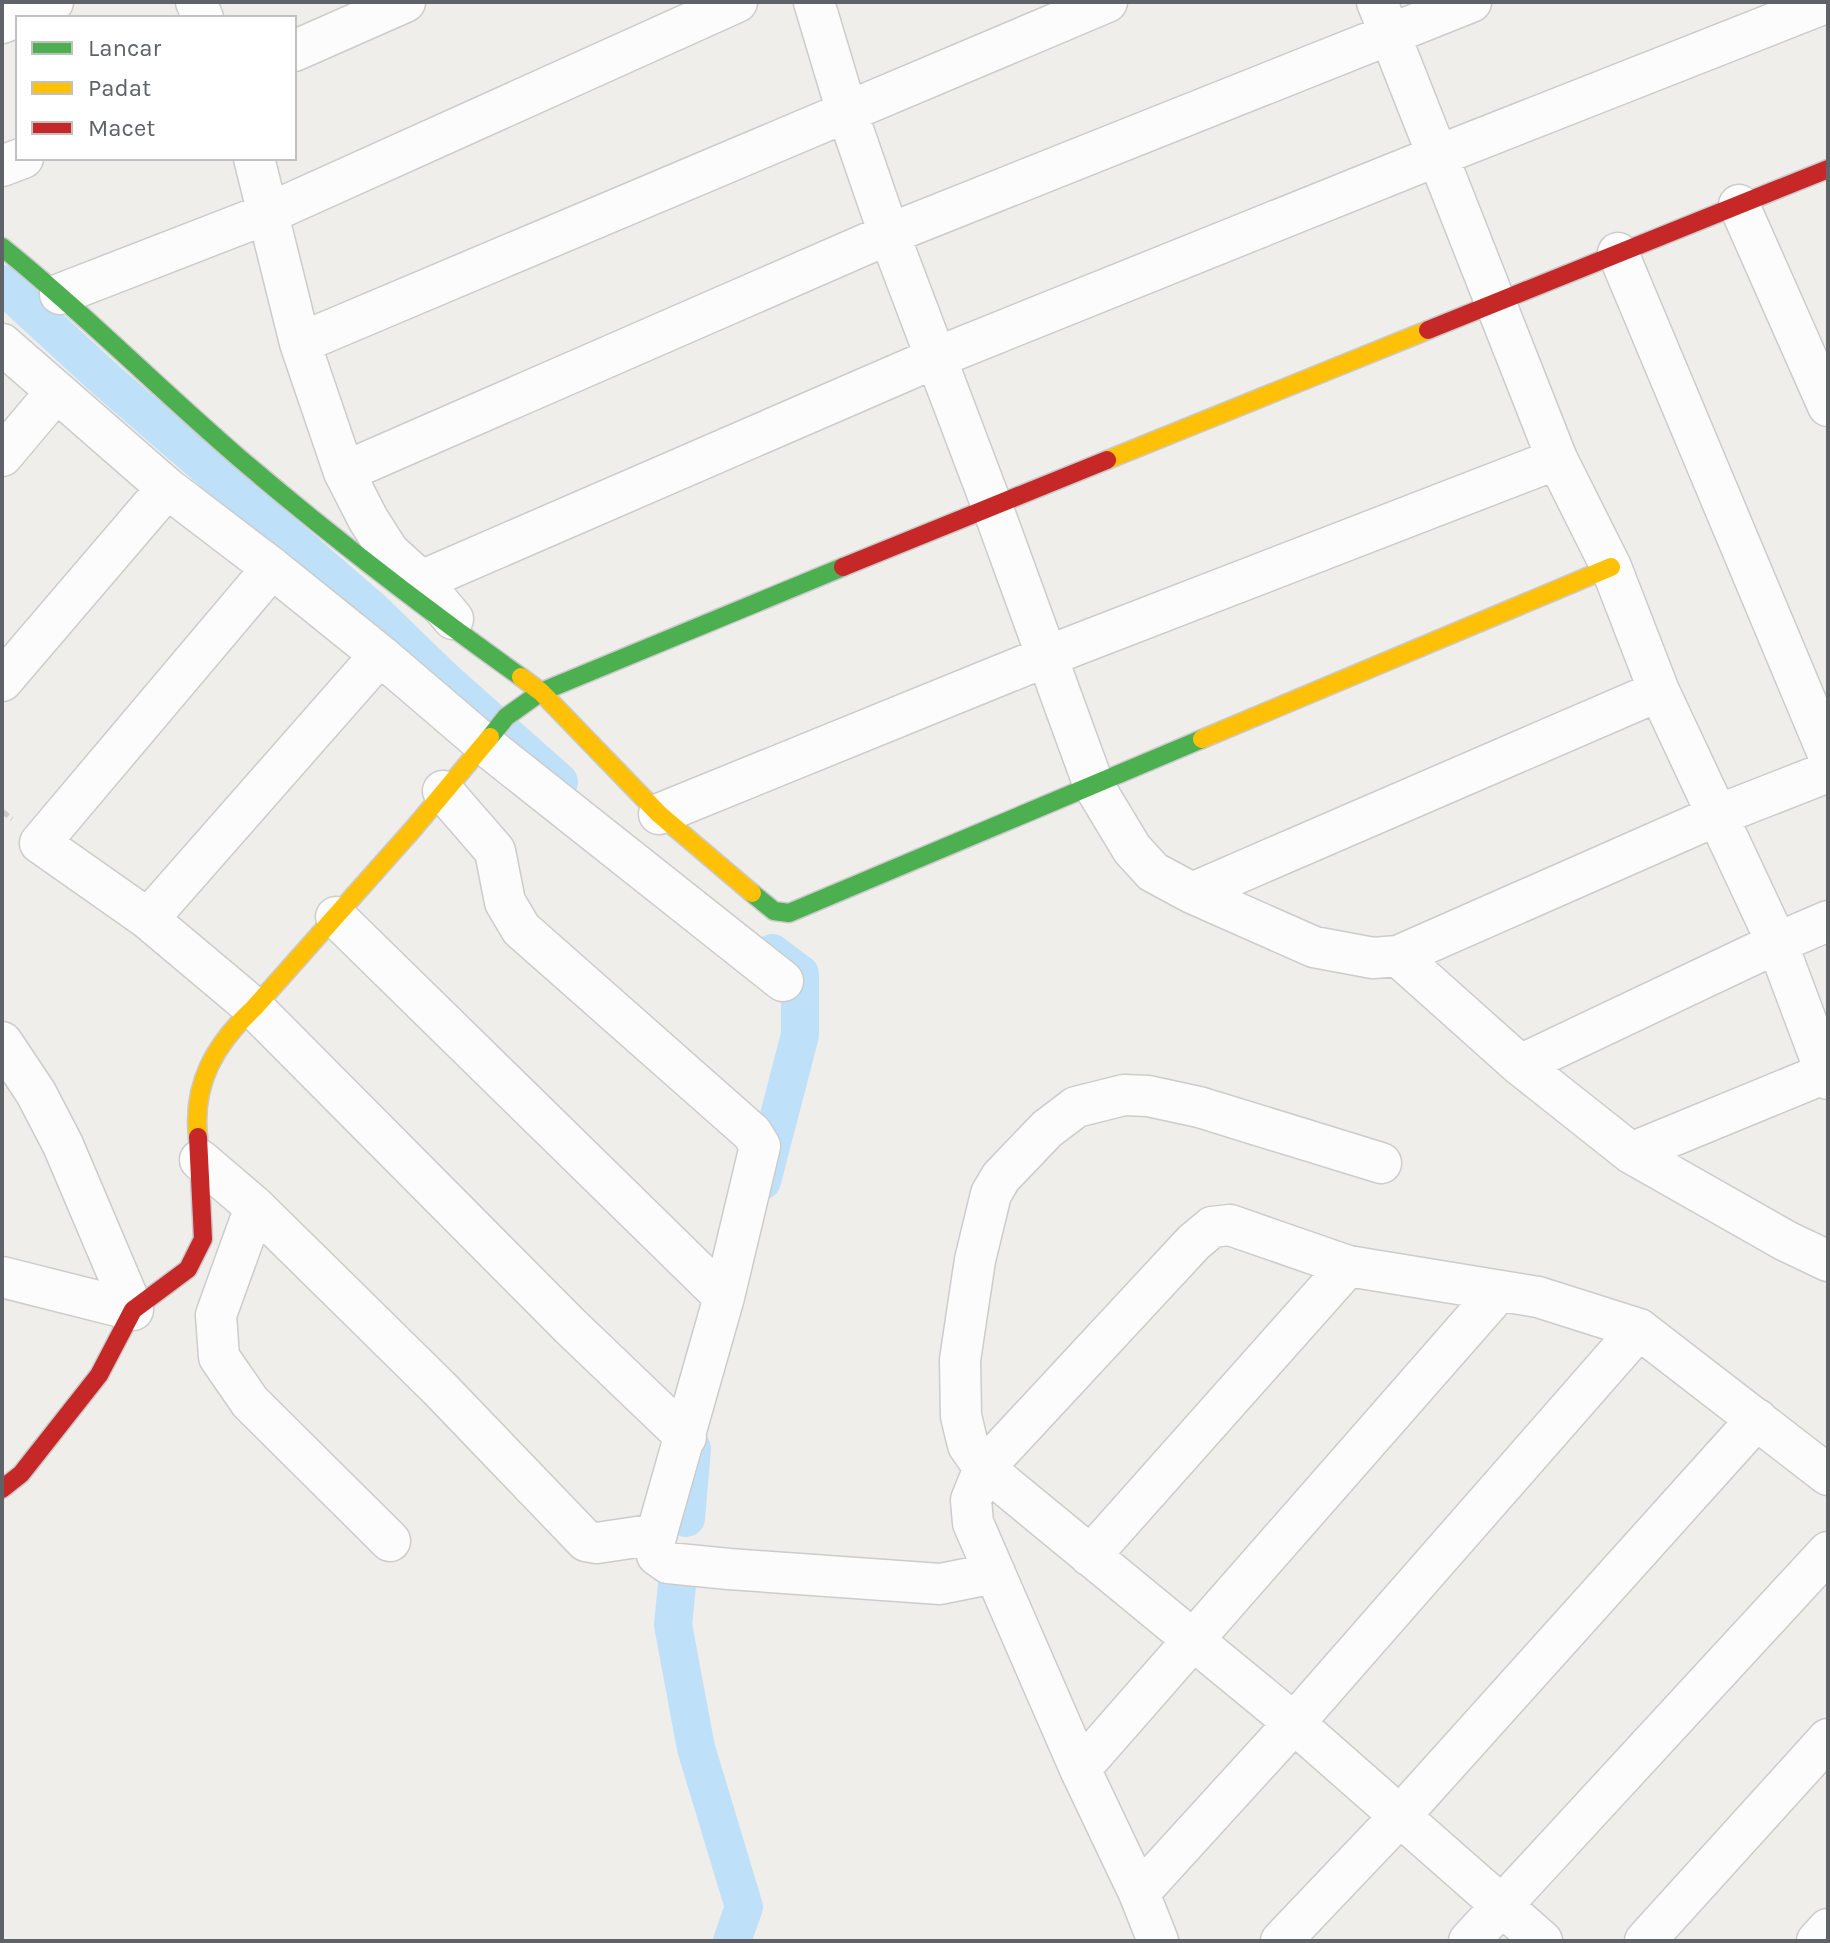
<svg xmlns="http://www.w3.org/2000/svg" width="1830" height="1943" font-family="Karla,sans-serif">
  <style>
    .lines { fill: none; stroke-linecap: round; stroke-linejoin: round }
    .canal { stroke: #bfe0f9; stroke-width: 38 }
    .street-casing { stroke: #cbcccc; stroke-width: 43 }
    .fast-casing { stroke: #cacacb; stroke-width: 21 }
    .slow-casing { stroke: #cacacb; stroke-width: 21 }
    .jam-casing { stroke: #cacacb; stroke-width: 21 }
    .path { stroke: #cacfcc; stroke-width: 5; stroke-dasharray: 8 4; stroke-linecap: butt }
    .street { stroke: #fdfcfc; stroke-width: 40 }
    .fast { stroke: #4caf50; stroke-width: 18 }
    .slow { stroke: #ffc107; stroke-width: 18 }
    .jam { stroke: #c62828; stroke-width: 18 }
  </style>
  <rect width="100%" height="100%" fill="#efeeea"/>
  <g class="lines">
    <path class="canal" d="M2,284L104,378L370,608L440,676L559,782
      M762,1181L800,1035V974L772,953
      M686,1518L692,1449
      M678,1575L673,1625L696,1748L744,1907L732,1941"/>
    <defs>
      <path id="street" d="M196,2L203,18
        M814,2L847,112L889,234L992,506L1094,786L1132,849L1153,872L1192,893L1314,947L1373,958L1398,956L1718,815L1828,772
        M1377,2L1557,459L1611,567L1659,691L1777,943L1828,1079
        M2,23L53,2
        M294,51L405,2
        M254,158L300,343L344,472L368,519L389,552L421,581
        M2,166L23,158
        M1739,205L1828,406
        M1618,253L1828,754
        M60,294L269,213L737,2
        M300,343L1107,2
        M2,344L167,488L272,568L380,655L484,744L783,981
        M2,456L56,392
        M344,472L889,234L1471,2
        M272,568L40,843L148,919L254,1008L570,1326L686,1437
        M453,619L421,581L935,358L1437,156L1828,2
        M2,681L167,488
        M443,791L495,851L505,902L521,929L752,1133L760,1146L724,1297L654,1543L657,1555L668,1563L729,1569L940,1584L995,1573
        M659,814L1045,657L1557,459
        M1192,893L1659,691
        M336,917L724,1297
        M148,919L380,655
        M1398,956L1520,1065L1631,1153L1786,1241L1828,1261
        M2,1042L36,1093L63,1145L133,1310L2,1277
        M1520,1065L1777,943L1828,921
        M1631,1153L1828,1072
        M200,1160L255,1207L439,1388L586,1541L597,1543L657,1534
        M1381,1163L1199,1107L1148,1096L1124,1095L1076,1107L1047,1129L1001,1177L991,1194L975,1260L960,1360L961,1416L968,1445L984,1468L1294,1723L1542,1941
        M255,1207L216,1315L219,1357L250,1402L390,1541
        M1090,1556L1348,1266
        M1080,1769L973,1523L971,1500L984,1468L1194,1242L1212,1227L1230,1225L1348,1266L1538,1297L1639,1329L1828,1475
        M1139,1893L1294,1723L1639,1329
        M1158,1941L1139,1893L1080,1769L1499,1291
        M1281,1941L1400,1816L1757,1419
        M1469,1941L1828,1552
        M1645,1941L1828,1739
        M1817,1941L1828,1929"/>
      <path id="fast" d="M2,247C84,313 158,388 238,457C329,535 424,608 521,677
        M490,737L506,717L541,692L843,567
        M752,893L774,911L789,913L1202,739"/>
      <path id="slow" d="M1107,460L1428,330
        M521,677L541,692L659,814L752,893
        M1202,739L1611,567
        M198,1137C192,1083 216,1043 254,1008L414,828L490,737"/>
      <path id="jam" d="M1428,330L1828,169
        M843,567L1107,460
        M2,1489L21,1474L99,1375L133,1310L188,1269L203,1239L198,1137"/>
    </defs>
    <use href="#street" class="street-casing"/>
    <use href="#fast" class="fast-casing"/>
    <use href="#slow" class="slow-casing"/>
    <use href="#jam" class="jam-casing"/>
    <path class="path" d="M2,811L12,819"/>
    <use href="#street" class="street"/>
    <use href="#fast" class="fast"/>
    <use href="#slow" class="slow"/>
    <use href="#jam" class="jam"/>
  </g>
  <rect width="1830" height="1943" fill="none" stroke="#5f6368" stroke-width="8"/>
  <rect x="16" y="16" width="280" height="144" fill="#ffffff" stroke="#bfc1c3" stroke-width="2"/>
  <rect x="32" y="42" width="40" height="12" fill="#4caf50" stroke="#bfc1c3" stroke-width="2"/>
  <text x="88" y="56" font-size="24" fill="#5f6368">Lancar</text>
  <rect x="32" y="82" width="40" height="12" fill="#ffc107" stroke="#bfc1c3" stroke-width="2"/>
  <text x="88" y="96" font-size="24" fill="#5f6368">Padat</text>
  <rect x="32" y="122" width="40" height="12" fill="#c62828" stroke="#bfc1c3" stroke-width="2"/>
  <text x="88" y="136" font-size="24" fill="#5f6368">Macet</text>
</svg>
